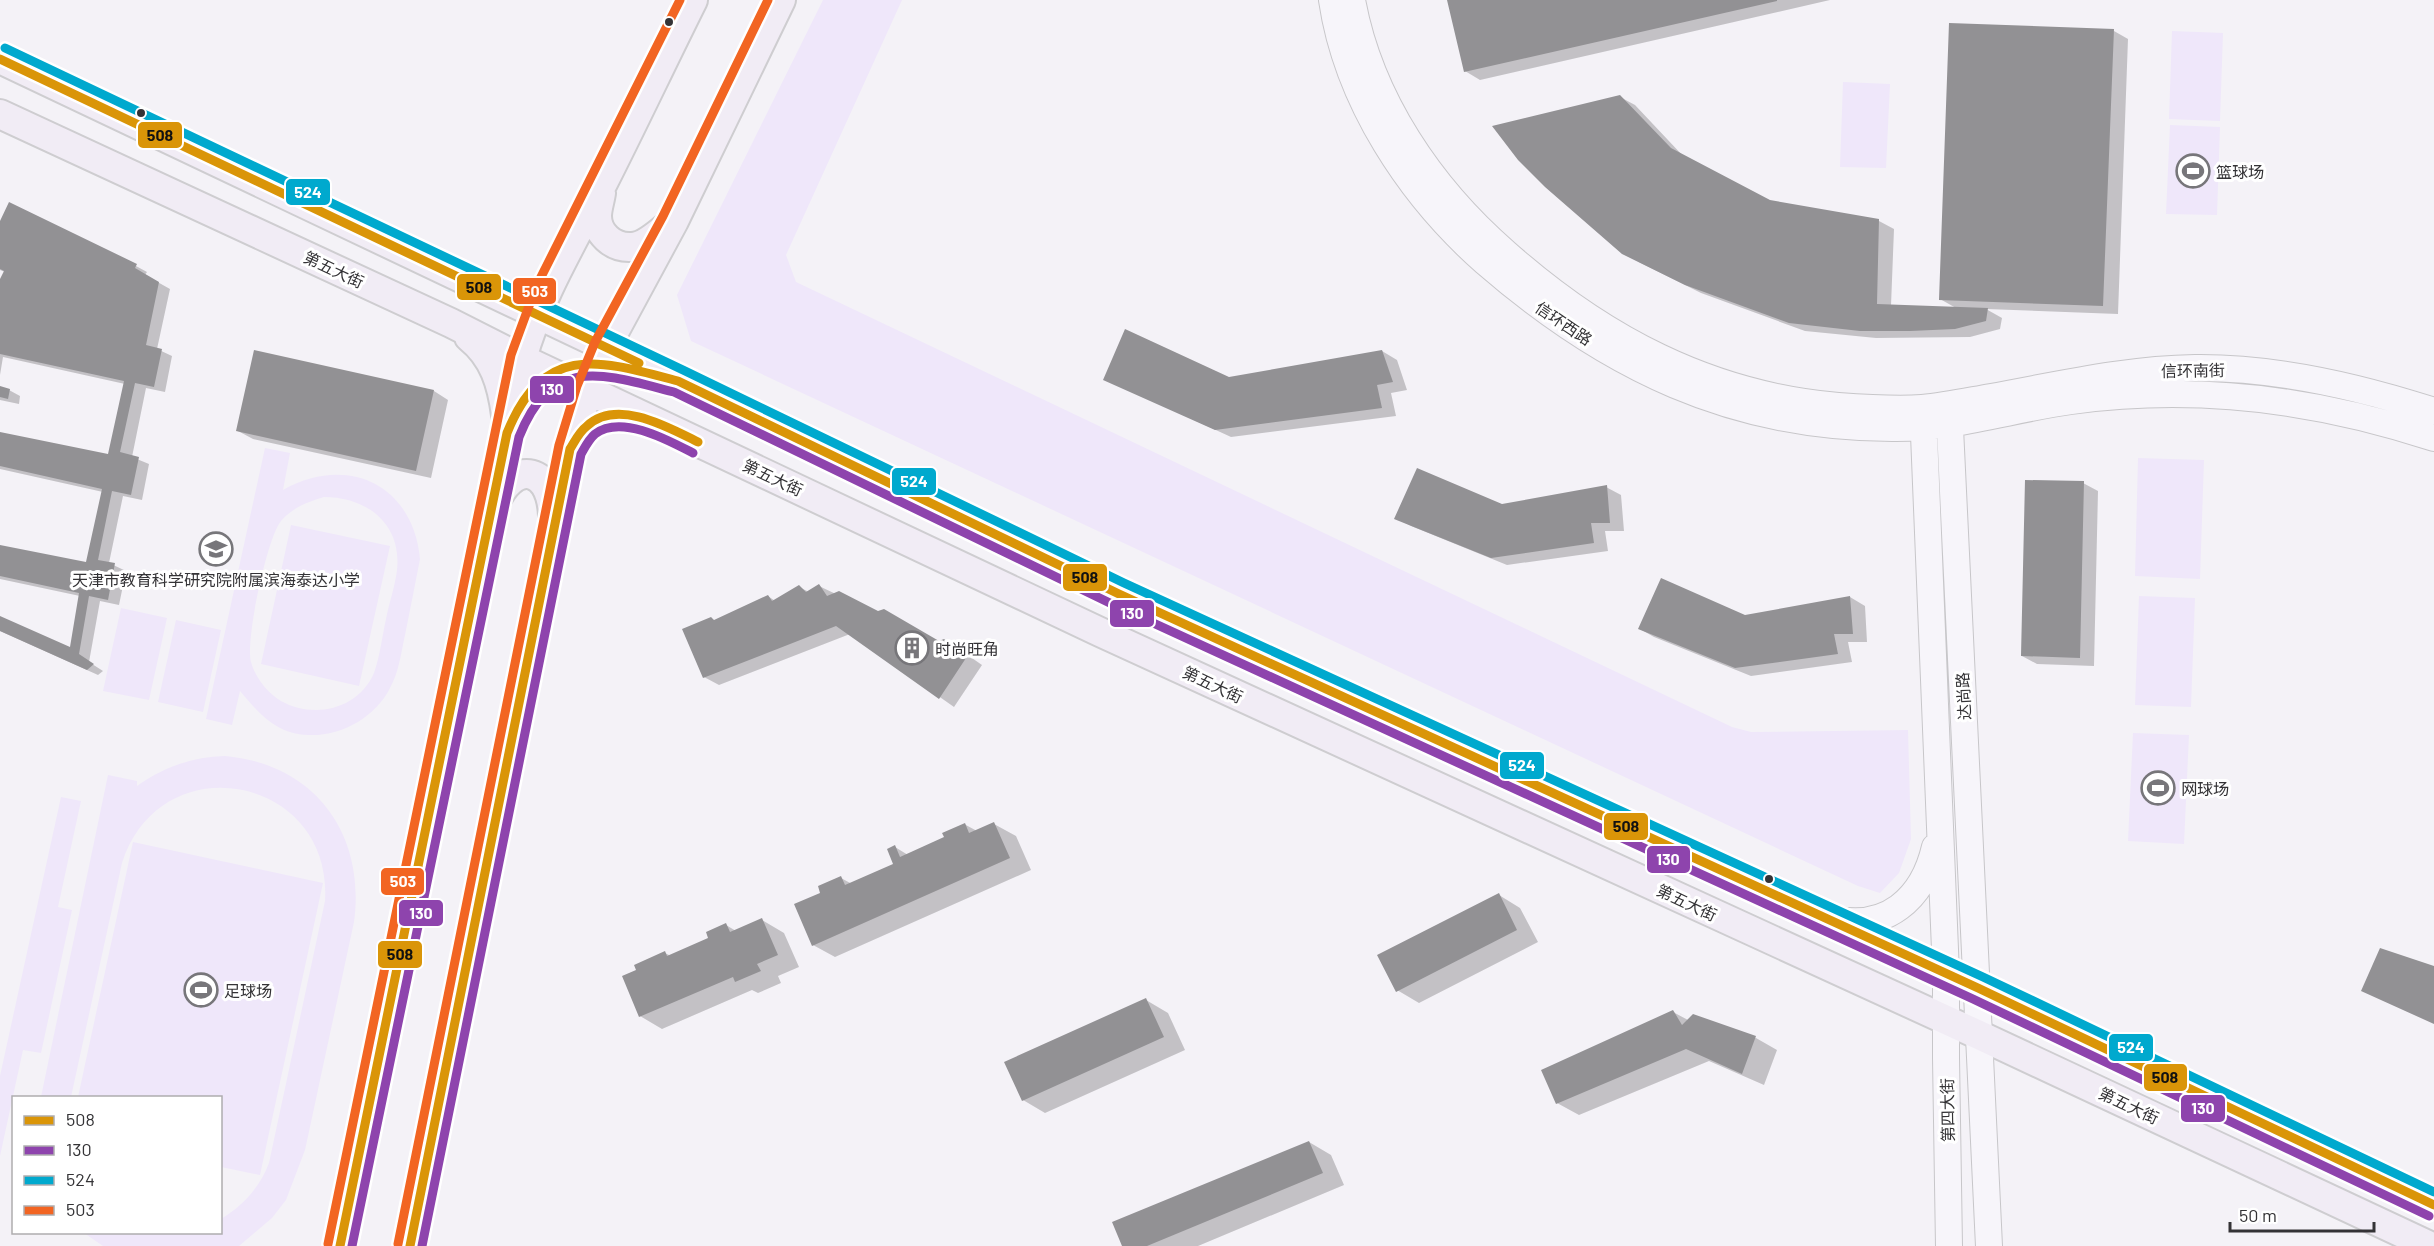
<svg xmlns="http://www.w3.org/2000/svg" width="2434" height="1246" font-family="Barlow,'Noto Sans SC',sans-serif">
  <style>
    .green { fill: #efe7fa; fill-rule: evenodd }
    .shadow { fill: #0003 }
    .building { fill: #929194 }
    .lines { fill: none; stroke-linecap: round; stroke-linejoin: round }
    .secondary-casing { stroke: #c7c6c9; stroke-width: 28 }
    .primary-casing { stroke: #cecdd0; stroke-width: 32 }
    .secondary { stroke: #f7f5fa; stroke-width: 26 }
    .primary { stroke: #f1ecf5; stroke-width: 28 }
    .bus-1-casing { stroke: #fff; stroke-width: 14 }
    .bus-2-casing { stroke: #fff; stroke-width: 14 }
    .bus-3-casing { stroke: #fff; stroke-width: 14 }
    .bus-4-casing { stroke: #fff; stroke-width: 14 }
    .bus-1 { stroke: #da9508; stroke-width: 9 }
    .bus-2 { stroke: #8e44ad; stroke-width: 9 }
    .bus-3 { stroke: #00a9ce; stroke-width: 9 }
    .bus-4 { stroke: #f26522; stroke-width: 9 }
    .bus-dot { fill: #343336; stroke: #fff; stroke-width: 2 }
    .labels { text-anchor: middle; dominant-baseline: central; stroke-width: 6; stroke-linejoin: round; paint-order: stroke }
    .poi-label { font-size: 16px; fill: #343336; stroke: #fff; text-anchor: start }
    .street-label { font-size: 16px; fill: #343336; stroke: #fff }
    .line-badge { stroke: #fff; stroke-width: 2 }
    .badge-label { font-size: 16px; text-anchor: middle; font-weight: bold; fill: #fff }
    .pale-badge-label { font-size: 16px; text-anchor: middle; font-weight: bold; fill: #111 }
  </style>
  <rect width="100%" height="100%" fill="#f4f2f7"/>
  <path class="green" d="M823,0H902L786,255L796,282L1732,727L1751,732L1908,730L1911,839L1899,873L1880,893L1858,886L691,341L677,295Z
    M2172,31L2223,33L2220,121L2169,119Z
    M1843,82L1890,84L1886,168L1840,167Z
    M2170,125L2220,127L2217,215L2166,214Z
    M265,448L290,453L283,490C347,454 413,484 420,559C415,585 410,610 405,635C401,653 399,672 390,688C371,726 319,747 280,728C263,719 252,705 240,691L232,725L206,719ZM324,497C367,497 402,524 397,570C395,587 389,603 386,619C382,637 380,656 374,673C358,710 313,719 281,701C267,693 255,677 251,662C245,641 267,538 281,521C293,507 308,502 324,497Z
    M2138,458L2204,460L2200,579L2135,576Z
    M291,525L390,546L359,686L261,664Z
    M2139,596L2195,598L2191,707L2135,705Z
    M121,608L167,618L149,700L103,691Z
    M176,620L221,630L203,712L158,702Z
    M2133,733L2189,735L2184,844L2128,841Z
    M225,756C315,764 366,834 354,922L305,1150L286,1200L272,1218L239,1246H103L84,1233L220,1232L221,1219C243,1206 260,1187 269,1163L325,901C333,776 161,742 122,863L71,1097H41L108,775L137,781V786C164,767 192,757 225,756Z
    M61,797L81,801L58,907L72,910L41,1053L23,1050L0,1156V1076Z
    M133,842L323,883L260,1175L221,1167L220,1098L78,1097Z"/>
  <path class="shadow" d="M1449,0H1830L1480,80L1465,71Z
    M2114,31L2128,39L2118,314L1986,309L2002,318L2000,329L1970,337L1876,338L1805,331L1701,293L1639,262L1620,97L1635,105L1684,157L1770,201L1879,221L1894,229L1891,306L1956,308L1940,299Z
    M0,225L136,266L147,272L145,275L170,289L157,349L172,356L165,392L146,388L132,457L149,464L142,500L123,496L109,563L126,571L119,605L100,601L89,662L103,671L98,675L0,631V618L71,649L80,596L0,579V546L88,564L103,492L0,469V434L109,456L125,384L3,357L0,375V283L5,272L0,270Z
    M1382,351L1397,360L1407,390L1391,393L1396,416L1231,437L1105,379H1228Z
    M0,388L9,390L20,396L19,404L0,400Z
    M434,391L448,400L431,478L253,439L238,431Z
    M2083,483L2098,491L2094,666L2037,664L2022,656Z
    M1606,487L1621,495L1624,531H1605L1608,551L1507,565L1411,526L1396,518L1501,506Z
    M819,586L939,643L959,649L982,665L954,707L850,634L719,685L704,677L715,621L768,596L775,601L799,587L809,592Z
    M1850,597L1865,606L1867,642H1848L1852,662L1751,676L1654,637L1640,629L1745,617Z
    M964,824L977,831L994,824L1016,836L1031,870L835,957L813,945L822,893L841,878L852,884L895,865V847L908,855L946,838Z
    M1499,895L1520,908L1538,942L1419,1003L1397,990Z
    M762,920L784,933L799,967L778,976L781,983L758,993L752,990L662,1029L640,1016L638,970L665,953L671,956L710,939L726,925L736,931Z
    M1146,1000L1168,1013L1185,1050L1045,1113L1023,1100Z
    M1673,1012L1688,1020L1693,1016L1756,1038L1777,1050L1764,1085L1709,1061L1579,1115L1557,1103Z
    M1309,1142L1331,1155L1344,1185L1198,1246H1124Z"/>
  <path class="building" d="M1447,0H1777V1L1464,72Z
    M1949,23L2114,29L2103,306L1939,300Z
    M1620,95L1671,148L1770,200L1879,219L1877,304L1988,308L1986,321L1955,329L1910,331H1860L1789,323L1685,285L1622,254L1545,187L1518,160L1492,126Z
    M9,202L137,264L135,268L159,282L146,345L162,349L154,387L135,383L120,452L139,457L131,495L112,491L98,560L115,563L108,600L89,596L79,654L94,664L87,670L0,631V616L70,647L79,593L0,576V545L86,562L102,489L0,466V432L108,454L124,381L0,354V279L4,271L0,269V221Z
    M1125,329L1229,377L1382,350L1393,382L1377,385L1382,408L1215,430L1103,380Z
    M254,350L434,390L416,471L236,431Z
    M0,386L10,389L8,399L0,397Z
    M1417,468L1502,504L1607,485L1610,523H1591L1594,543L1491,558L1394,519Z
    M2025,480L2084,481L2080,658L2021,656Z
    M1661,578L1745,615L1850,596L1853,634H1834L1838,654L1735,668L1638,629Z
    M819,584L827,596L839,591L878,611L884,609L939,641L944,639L968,655L939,699L836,626L703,678L682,629L711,617L714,620L768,595L772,601L799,585L806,592Z
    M994,822L1010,858L812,946L794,904L820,893L818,886L841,876L845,885L893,864L887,849L895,845L900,857L944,837L942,833L965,823L969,833Z
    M1499,893L1517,930L1396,992L1377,955Z
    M762,918L778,955L757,964L761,971L735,982L733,977L639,1017L622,976L636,970L634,965L665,951L667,956L708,938L706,932L726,923L730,932Z
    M2380,948L2434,966V1024L2361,991Z
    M1146,998L1164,1037L1022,1101L1004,1062Z
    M1673,1010L1682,1025L1693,1014L1756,1036L1742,1074L1686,1049L1556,1104L1541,1070Z
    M1309,1141L1323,1173L1147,1246H1122L1112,1222Z"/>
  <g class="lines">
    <defs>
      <path id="secondary" d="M1332,0C1347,101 1410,196 1485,262C1606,367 1733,429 1896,428C1955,428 2013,409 2071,401C2194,384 2316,399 2434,438
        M1352,0C1370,99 1431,188 1506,253C1602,338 1709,395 1838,406C1866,408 1894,410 1922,408C1945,406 1968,401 1991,397C2058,385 2126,369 2195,368C2276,367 2357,386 2434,411
        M1949,407L1989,1246
        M1923,410L1946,974V1058L1949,1246
        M1831,918C1886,932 1923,899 1935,847"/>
      <path id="primary" d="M0,59L678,381L1119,594L1978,988L2434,1205
        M0,114L451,323L522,359L1100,632L1979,1035L2430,1246
        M601,193C600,200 597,209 597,216C597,233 612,248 631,247C645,247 660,232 670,224
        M469,337C494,357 502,384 506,415
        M494,506C511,461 551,463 553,516
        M340,1246L522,359C539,297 573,242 602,185C633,124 662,62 693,0
        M410,1246L570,449L588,390L606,347L674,221L781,0"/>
    </defs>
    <use href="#secondary" class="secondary-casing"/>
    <use href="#primary" class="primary-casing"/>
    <use href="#secondary" class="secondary"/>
    <use href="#primary" class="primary"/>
    <defs>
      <path id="bus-1" d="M0,59L639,363
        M340,1246L507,433C544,342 599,360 678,381L1119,594L1978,988L2434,1205
        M410,1246L570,449C575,441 579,432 587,426C617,398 668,427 698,442"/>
      <path id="bus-2" d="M352,1246L519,437C552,354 603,374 674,392L1114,605L1973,999L2429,1216
        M422,1246L581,454C585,447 589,439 595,434C621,414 668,440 693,453"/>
      <path id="bus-3" d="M5,48L683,370L1124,583L1983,977L2434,1192"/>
      <path id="bus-4" d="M328,1244L511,355L536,287L680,0
        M398,1244L559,445L577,386L595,342L663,216L768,0"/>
    </defs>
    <use href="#bus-1" class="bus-1-casing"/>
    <use href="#bus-2" class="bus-2-casing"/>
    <use href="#bus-3" class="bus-3-casing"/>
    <use href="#bus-4" class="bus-4-casing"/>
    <use href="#bus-1" class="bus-1"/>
    <use href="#bus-2" class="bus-2"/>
    <use href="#bus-3" class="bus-3"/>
    <use href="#bus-4" class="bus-4"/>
  </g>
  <defs>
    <symbol id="stadium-ring" viewBox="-11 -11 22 22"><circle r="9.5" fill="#fff" stroke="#77767a" stroke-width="1.5"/><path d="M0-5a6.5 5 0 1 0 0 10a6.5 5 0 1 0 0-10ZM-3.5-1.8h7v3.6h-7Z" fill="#77767a"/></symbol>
    <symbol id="school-ring" viewBox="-11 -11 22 22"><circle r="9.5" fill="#fff" stroke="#77767a" stroke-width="1.5"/><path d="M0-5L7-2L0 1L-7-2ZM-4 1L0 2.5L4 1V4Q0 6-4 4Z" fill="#77767a"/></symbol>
    <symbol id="building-ring" viewBox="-11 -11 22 22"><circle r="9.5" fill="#fff" stroke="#77767a" stroke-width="1.5"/><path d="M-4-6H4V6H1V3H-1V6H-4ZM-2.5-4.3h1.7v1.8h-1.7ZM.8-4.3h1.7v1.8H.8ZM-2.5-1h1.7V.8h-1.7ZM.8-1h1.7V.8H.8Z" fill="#77767a"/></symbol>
  </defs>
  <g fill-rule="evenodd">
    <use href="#stadium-ring" x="2174" y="152" width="38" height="38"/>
    <use href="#school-ring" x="197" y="530" width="38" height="38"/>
    <use href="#building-ring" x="893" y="629" width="38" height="38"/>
    <use href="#stadium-ring" x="2139" y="769" width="38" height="38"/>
    <use href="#stadium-ring" x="182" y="971" width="38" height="38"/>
  </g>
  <g class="bus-dot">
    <circle cx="669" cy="22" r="5"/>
    <circle cx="141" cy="113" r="5"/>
    <circle cx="1769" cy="879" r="5"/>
  </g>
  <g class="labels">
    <g class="poi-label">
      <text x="2216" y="171">篮球场</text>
      <text x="216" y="579" text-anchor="middle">天津市教育科学研究院附属滨海泰达小学</text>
      <text x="935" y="648">时尚旺角</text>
      <text x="2181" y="788">网球场</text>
      <text x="224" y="990">足球场</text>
    </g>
    <g class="street-label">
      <text transform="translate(334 269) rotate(25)">第五大街</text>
      <text transform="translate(1564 323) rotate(34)">信环西路</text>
      <text transform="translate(2193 370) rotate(-1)">信环南街</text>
      <text transform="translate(773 477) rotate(25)">第五大街</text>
      <text transform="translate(1213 684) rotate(25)">第五大街</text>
      <text transform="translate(1963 696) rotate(-93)">达尚路</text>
      <text transform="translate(1687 902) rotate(25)">第五大街</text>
      <text transform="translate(2129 1105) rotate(25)">第五大街</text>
      <text transform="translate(1947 1110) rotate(-91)">第四大街</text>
    </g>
  </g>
  <g class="line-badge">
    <rect x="137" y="121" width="46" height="28" rx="6" fill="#da9508"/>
    <rect x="285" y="178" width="46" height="28" rx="6" fill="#00a9ce"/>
    <rect x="456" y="273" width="46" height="28" rx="6" fill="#da9508"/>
    <rect x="512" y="277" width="45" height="28" rx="6" fill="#f26522"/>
    <rect x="529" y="375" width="46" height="29" rx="6" fill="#8e44ad"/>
    <rect x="891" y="467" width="46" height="29" rx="6" fill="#00a9ce"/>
    <rect x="1062" y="563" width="46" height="29" rx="6" fill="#da9508"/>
    <rect x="1109" y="599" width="46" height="29" rx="6" fill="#8e44ad"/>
    <rect x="1499" y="751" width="46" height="29" rx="6" fill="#00a9ce"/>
    <rect x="1603" y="812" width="46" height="29" rx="6" fill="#da9508"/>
    <rect x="1646" y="845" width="45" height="29" rx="6" fill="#8e44ad"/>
    <rect x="380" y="867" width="45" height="29" rx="6" fill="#f26522"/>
    <rect x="398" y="899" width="46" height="28" rx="6" fill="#8e44ad"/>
    <rect x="377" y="940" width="46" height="29" rx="6" fill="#da9508"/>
    <rect x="2108" y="1033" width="46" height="29" rx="6" fill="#00a9ce"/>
    <rect x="2143" y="1063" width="45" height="29" rx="6" fill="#da9508"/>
    <rect x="2180" y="1094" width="46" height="29" rx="6" fill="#8e44ad"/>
  </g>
  <g class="badge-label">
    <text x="308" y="198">524</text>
    <text x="535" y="297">503</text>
    <text x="552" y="395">130</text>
    <text x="914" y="487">524</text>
    <text x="1132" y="619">130</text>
    <text x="1522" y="771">524</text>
    <text x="1668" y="865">130</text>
    <text x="403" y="887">503</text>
    <text x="421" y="919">130</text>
    <text x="2131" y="1053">524</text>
    <text x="2203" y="1114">130</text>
  </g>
  <g class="pale-badge-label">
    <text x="160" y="141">508</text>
    <text x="479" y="293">508</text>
    <text x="1085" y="583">508</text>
    <text x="1626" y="832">508</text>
    <text x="400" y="960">508</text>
    <text x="2165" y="1083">508</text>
  </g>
  <rect x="12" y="1096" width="210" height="138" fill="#ffffff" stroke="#aeadaf" stroke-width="1.5"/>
  <rect x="24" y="1116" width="30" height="9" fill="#da9508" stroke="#aeadaf" stroke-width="1.5"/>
  <text x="66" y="1126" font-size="18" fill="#343336">508</text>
  <rect x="24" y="1146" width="30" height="9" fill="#8e44ad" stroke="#aeadaf" stroke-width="1.5"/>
  <text x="66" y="1156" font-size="18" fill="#343336">130</text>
  <rect x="24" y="1176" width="30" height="9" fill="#00a9ce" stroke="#aeadaf" stroke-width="1.5"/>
  <text x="66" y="1186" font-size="18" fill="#343336">524</text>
  <rect x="24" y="1206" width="30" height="9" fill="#f26522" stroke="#aeadaf" stroke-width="1.5"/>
  <text x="66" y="1216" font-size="18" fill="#343336">503</text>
  <path d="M2230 1222v9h144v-9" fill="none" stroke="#343336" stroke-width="3"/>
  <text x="2239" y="1222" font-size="18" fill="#343336" stroke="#ffffff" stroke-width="4.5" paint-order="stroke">50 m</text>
</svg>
